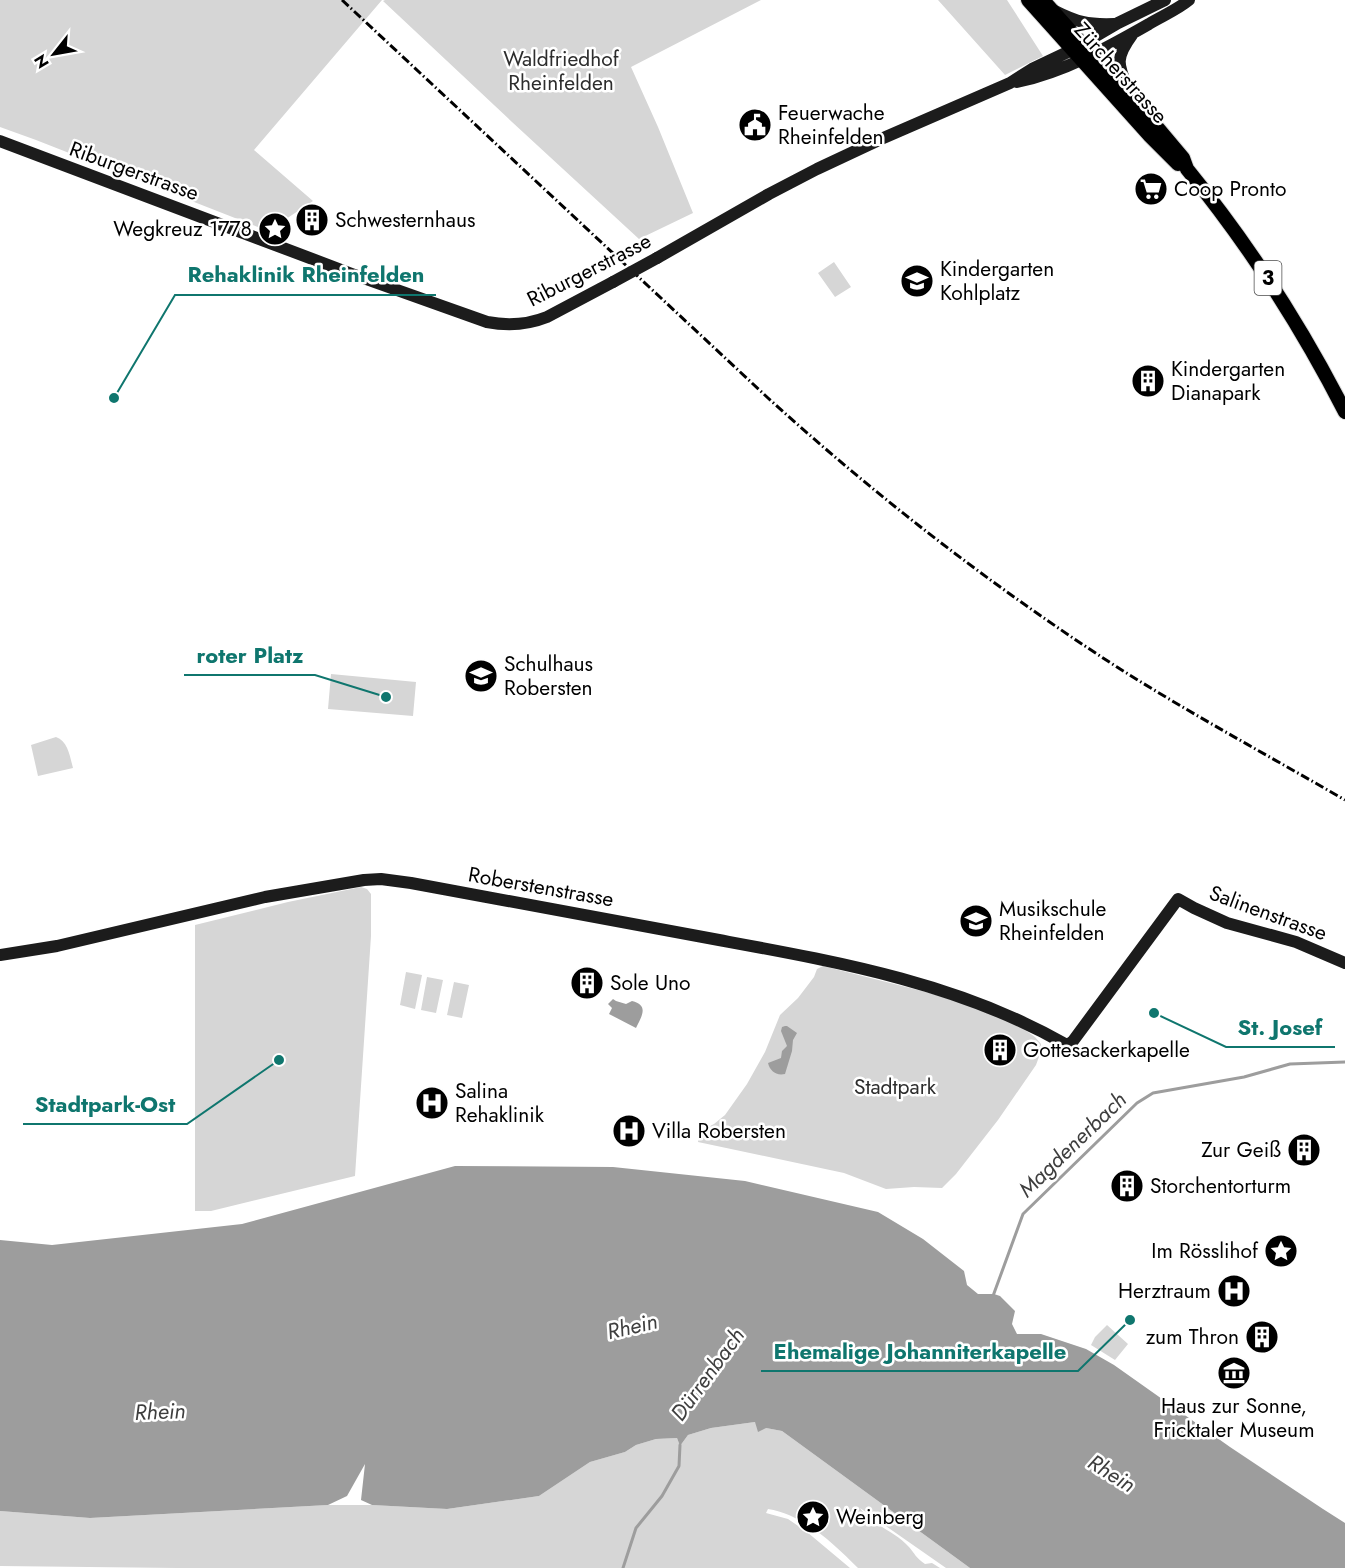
<svg xmlns="http://www.w3.org/2000/svg" width="1345" height="1568" font-family="Jost,sans-serif">
  <style>
    .green { fill: #d6d6d6 }
    .water { fill: #9d9d9d }
    .lines { fill: none; stroke-linecap: round; stroke-linejoin: round }
    .stream { stroke: #9d9d9d; stroke-width: 3 }
    .primary-casing { stroke: #dbdbdb; stroke-width: 16 }
    .secondary { stroke: #1c1c1c; stroke-width: 12 }
    .primary { stroke: #000; stroke-width: 14 }
    .rail { stroke: #000; stroke-width: 3; stroke-dasharray: 9 3 1.5 3; stroke-linecap: butt }
    .secondary-bridge { stroke: #1c1c1c; stroke-width: 12 }
    .labels { text-anchor: middle; dominant-baseline: central; stroke-width: 5; stroke-linejoin: round; paint-order: stroke }
    .shield { fill: #fff; stroke: #4c4c4c; stroke-width: 1.5 }
    .shield-label { font-size: 20px; font-weight: bold; fill: #000 }
    .park-label { font-size: 21px; fill: #2d2d2d; stroke: #fff }
    .street-label { font-size: 21px; fill: #000; stroke: #fff }
    .poi-label { font-size: 21px; fill: #000; stroke: #fff; text-anchor: start }
    .water-label { font-size: 22px; font-style: italic; fill: #3e3e3e; stroke: #fff }
    .leader { fill: none; stroke: #0f766e; stroke-width: 2 }
    .callout-dot { fill: #0f766e; stroke: #fff; stroke-width: 2 }
    .callout-label { font-size: 22px; text-anchor: middle; font-weight: bold; fill: #0f766e; stroke: #fff; stroke-width: 5; stroke-linejoin: round; paint-order: stroke }
  </style>
  <rect width="100%" height="100%" fill="#fff"/>
  <path class="green" d="M0,0H382L254,150L313,201L268,231L36,140L0,127Z
    M385,0H761L631,67L658,127L693,213L639,239L512,122L383,1Z
    M938,0H1007L1043,56L1005,75Z
    M834,262L851,287L835,297L818,273Z
    M331,674L416,682L413,716L328,709Z
    M56,737C68,741 70,757 73,768L38,776L31,745Z
    M361,887L367,889L371,894V936L355,1176L211,1211H195V925L288,902Z
    M823,966L926,992L998,1014L1028,1032L1035,1037L1041,1044L1040,1054L1036,1065L998,1120L956,1174L942,1188L914,1187L886,1189L844,1173L698,1142L700,1131L714,1124L725,1115L747,1084L765,1052L780,1015L798,998L814,977L817,969Z
    M406,972L422,975L415,1009L400,1005Z
    M427,977L443,980L436,1013L421,1010Z
    M454,982L469,985L462,1018L447,1015Z
    M1107,1325L1128,1344L1115,1360L1091,1345L1095,1337Z
    M755,1422L766,1428L782,1431L970,1568H946L860,1508C872,1525 896,1532 909,1547C915,1554 916,1558 925,1564L932,1563L940,1568H858C833,1543 804,1515 768,1509L766,1513L788,1519L807,1532L850,1568H177L0,1566V1511L90,1518L328,1505H372L447,1509L539,1496L590,1462L625,1452L636,1445L656,1439L677,1438L680,1446L688,1435L711,1428Z"/>
  <path class="water" d="M613,999L616,1001L626,1004L632,1001C649,1005 642,1016 636,1028L609,1014L612,1008L608,1004Z
    M785,1026H787L797,1033L793,1040L792,1051L785,1074C776,1076 770,1071 768,1063L781,1058L782,1051L787,1046L781,1031L782,1027Z
    M455,1166L613,1167L745,1181L878,1212L923,1239L964,1271L967,1285L978,1294H994L1000,1296L1015,1311L1012,1324L1017,1334H1041L1086,1349L1114,1365L1230,1447L1323,1509L1345,1523V1568H970L782,1431L766,1428L758,1432L755,1422L711,1428L688,1435L680,1446L677,1438L656,1439L636,1445L625,1452L590,1462L539,1496L447,1509L372,1505L361,1500L365,1464L347,1496L328,1505L90,1518L0,1511V1240L52,1245L242,1224Z"/>
  <g class="lines">
    <path class="stream" d="M993,1296L1023,1214L1137,1103L1153,1093L1244,1077L1290,1064L1345,1062
      M623,1568L636,1528L662,1496L679,1466L680,1445"/>
    <defs>
      <path id="primary" d="M1028,0L1150,136L1178,164
        M1043,0L1092,55L1130,95L1183,158L1187,169C1249,245 1301,326 1345,412"/>
    </defs>
    <use href="#primary" class="primary-casing"/>
    <path class="secondary" d="M1053,10C1077,22 1087,25 1114,24
      M1017,82C1064,72 1107,48 1149,24C1162,16 1177,10 1189,0
      M1130,94C1119,66 1113,61 1132,35
      M0,141L352,274L487,322C508,326 527,325 547,317L613,282
      M657,258L769,194L817,169L881,139L1010,83L1032,69L1072,50L1118,23L1165,0
      M0,955L57,946L265,897L364,880L381,879L411,883C513,902 616,920 719,940C838,962 958,983 1065,1044H1069L1073,1041L1178,899L1194,908L1227,923L1296,942L1345,963"/>
    <use href="#primary" class="primary"/>
    <path class="rail" d="M342,0L768,398C877,497 993,587 1117,667C1191,714 1269,756 1345,800"/>
    <path class="secondary-bridge" d="M613,282L657,258"/>
  </g>
  <defs>
    <symbol id="civic-disc" viewBox="-11 -11 22 22"><circle r="9.5" fill="#000" stroke="#fff"/><path d="M-.6-6.5H3V-4.5H.6V-3L4-1V1h2V6H-6V1h2V-1L-.6-3ZM-1.2 2.5V6h2.4V2.5Z" fill="#fff"/></symbol>
    <symbol id="supermarket-disc" viewBox="-11 -11 22 22"><circle r="9.5" fill="#000" stroke="#fff"/><path d="M-6-5.5h2.5l.6 2H6L4.5 2H-2.5L-4.4-4H-6ZM-1.5 3.2a1.3 1.3 0 1 0 .1 0ZM3 3.2a1.3 1.3 0 1 0 .1 0Z" fill="#fff"/></symbol>
    <symbol id="building-disc" viewBox="-11 -11 22 22"><circle r="9.5" fill="#000" stroke="#fff"/><path d="M-4-6H4V6H1V3H-1V6H-4ZM-2.5-4.3h1.7v1.8h-1.7ZM.8-4.3h1.7v1.8H.8ZM-2.5-1h1.7V.8h-1.7ZM.8-1h1.7V.8H.8Z" fill="#fff"/></symbol>
    <symbol id="sight-disc" viewBox="-11 -11 22 22"><circle r="9.5" fill="#000" stroke="#fff"/><path d="M0-6L1.8-2.2L6-1.7L2.9 1.2L3.7 5.4L0 3.3L-3.7 5.4L-2.9 1.2L-6-1.7L-1.8-2.2Z" fill="#fff"/></symbol>
    <symbol id="school-disc" viewBox="-11 -11 22 22"><circle r="9.5" fill="#000" stroke="#fff"/><path d="M0-5L7-2L0 1L-7-2ZM-4 1L0 2.5L4 1V4Q0 6-4 4Z" fill="#fff"/></symbol>
    <symbol id="hospital-disc" viewBox="-11 -11 22 22"><circle r="9.5" fill="#000" stroke="#fff"/><path d="M-5-5h3v3.5h4V-5h3V5h-3V1.5h-4V5h-3Z" fill="#fff"/></symbol>
    <symbol id="museum-disc" viewBox="-11 -11 22 22"><circle r="9.5" fill="#000" stroke="#fff"/><path d="M0-6L6-3V-2H-6V-3ZM-5-1h2V3h-2ZM-1-1h2V3h-2ZM3-1h2V3H3ZM-6 4H6V6H-6Z" fill="#fff"/></symbol>
  </defs>
  <g fill-rule="evenodd">
    <use href="#civic-disc" x="736" y="106" width="38" height="38"/>
    <use href="#supermarket-disc" x="1132" y="170" width="38" height="38"/>
    <use href="#building-disc" x="293" y="201" width="38" height="38"/>
    <use href="#sight-disc" x="256" y="210" width="38" height="38"/>
    <use href="#school-disc" x="898" y="262" width="38" height="38"/>
    <use href="#building-disc" x="1129" y="362" width="38" height="38"/>
    <use href="#school-disc" x="462" y="657" width="38" height="38"/>
    <use href="#school-disc" x="957" y="902" width="38" height="38"/>
    <use href="#building-disc" x="568" y="964" width="38" height="38"/>
    <use href="#building-disc" x="981" y="1031" width="38" height="38"/>
    <use href="#hospital-disc" x="413" y="1084" width="38" height="38"/>
    <use href="#hospital-disc" x="610" y="1112" width="38" height="38"/>
    <use href="#building-disc" x="1285" y="1131" width="38" height="38"/>
    <use href="#building-disc" x="1108" y="1167" width="38" height="38"/>
    <use href="#sight-disc" x="1262" y="1232" width="38" height="38"/>
    <use href="#hospital-disc" x="1215" y="1272" width="38" height="38"/>
    <use href="#building-disc" x="1243" y="1318" width="38" height="38"/>
    <use href="#museum-disc" x="1215" y="1354" width="38" height="38"/>
    <use href="#sight-disc" x="794" y="1498" width="38" height="38"/>
  </g>
  <g class="labels">
    <rect class="shield" x="1254.5" y="261" width="27" height="34" rx="4.5"/>
    <g class="shield-label">
      <text x="1268" y="278">3</text>
    </g>
    <g class="park-label">
      <text x="561" y="59">Waldfriedhof<tspan x="561" dy="24">Rheinfelden</tspan></text>
      <text x="895" y="1087">Stadtpark</text>
    </g>
    <g class="street-label">
      <text transform="translate(1121 73) rotate(48)">Zürcherstrasse</text>
      <text transform="translate(134 171) rotate(20)">Riburgerstrasse</text>
      <text transform="translate(589 270) rotate(-27)">Riburgerstrasse</text>
      <text transform="translate(541 887) rotate(10)">Roberstenstrasse</text>
      <text transform="translate(1268 913) rotate(20)">Salinenstrasse</text>
    </g>
    <g class="poi-label">
      <text x="778" y="113">Feuerwache<tspan x="778" dy="24">Rheinfelden</tspan></text>
      <text x="1174" y="189">Coop Pronto</text>
      <text x="335" y="220">Schwesternhaus</text>
      <text x="252" y="229" text-anchor="end">Wegkreuz 1778</text>
      <text x="940" y="269">Kindergarten<tspan x="940" dy="24">Kohlplatz</tspan></text>
      <text x="1171" y="369">Kindergarten<tspan x="1171" dy="24">Dianapark</tspan></text>
      <text x="504" y="664">Schulhaus<tspan x="504" dy="24">Robersten</tspan></text>
      <text x="999" y="909">Musikschule<tspan x="999" dy="24">Rheinfelden</tspan></text>
      <text x="610" y="983">Sole Uno</text>
      <text x="1023" y="1050">Gottesackerkapelle</text>
      <text x="455" y="1091">Salina<tspan x="455" dy="24">Rehaklinik</tspan></text>
      <text x="652" y="1131">Villa Robersten</text>
      <text x="1281" y="1150" text-anchor="end">Zur Geiß</text>
      <text x="1150" y="1186">Storchentorturm</text>
      <text x="1258" y="1251" text-anchor="end">Im Rösslihof</text>
      <text x="1211" y="1291" text-anchor="end">Herztraum</text>
      <text x="1239" y="1337" text-anchor="end">zum Thron</text>
      <text x="1234" y="1406" text-anchor="middle">Haus zur Sonne,<tspan x="1234" dy="24">Fricktaler Museum</tspan></text>
      <text x="836" y="1517">Weinberg</text>
    </g>
    <g class="water-label">
      <text transform="translate(1072 1144) rotate(-44)">Magdenerbach</text>
      <text transform="translate(632 1326) rotate(-13)">Rhein</text>
      <text transform="translate(707 1374) rotate(-54)">Dürrenbach</text>
      <text transform="translate(160 1411) rotate(-2)">Rhein</text>
      <text transform="translate(1112 1473) rotate(32)">Rhein</text>
    </g>
  </g>
  <path class="leader" d="M114 398L175 295H436M386 697L315 675H184M1154 1013L1226 1047H1335M279 1060L187 1124H23M1130 1320L1078 1371H761"/>
  <g class="callout-dot">
    <circle cx="114" cy="398" r="6"/>
    <circle cx="386" cy="697" r="6"/>
    <circle cx="1154" cy="1013" r="6"/>
    <circle cx="279" cy="1060" r="6"/>
    <circle cx="1130" cy="1320" r="6"/>
  </g>
  <g class="callout-label">
    <text x="306" y="282">Rehaklinik Rheinfelden</text>
    <text x="250" y="663">roter Platz</text>
    <text x="1280" y="1035">St. Josef</text>
    <text x="105" y="1112">Stadtpark-Ost</text>
    <text x="920" y="1359">Ehemalige Johanniterkapelle</text>
  </g>
  <g transform="translate(54 54) rotate(239)" stroke="#ffffff" stroke-width="4.5" paint-order="stroke">
  <path d="M0-4.5L10 22L0 15L-10 22Z" fill="#000000"/>
  <text y="-9" font-size="16" font-weight="bold" text-anchor="middle" fill="#000000">N</text>
  </g>
</svg>
